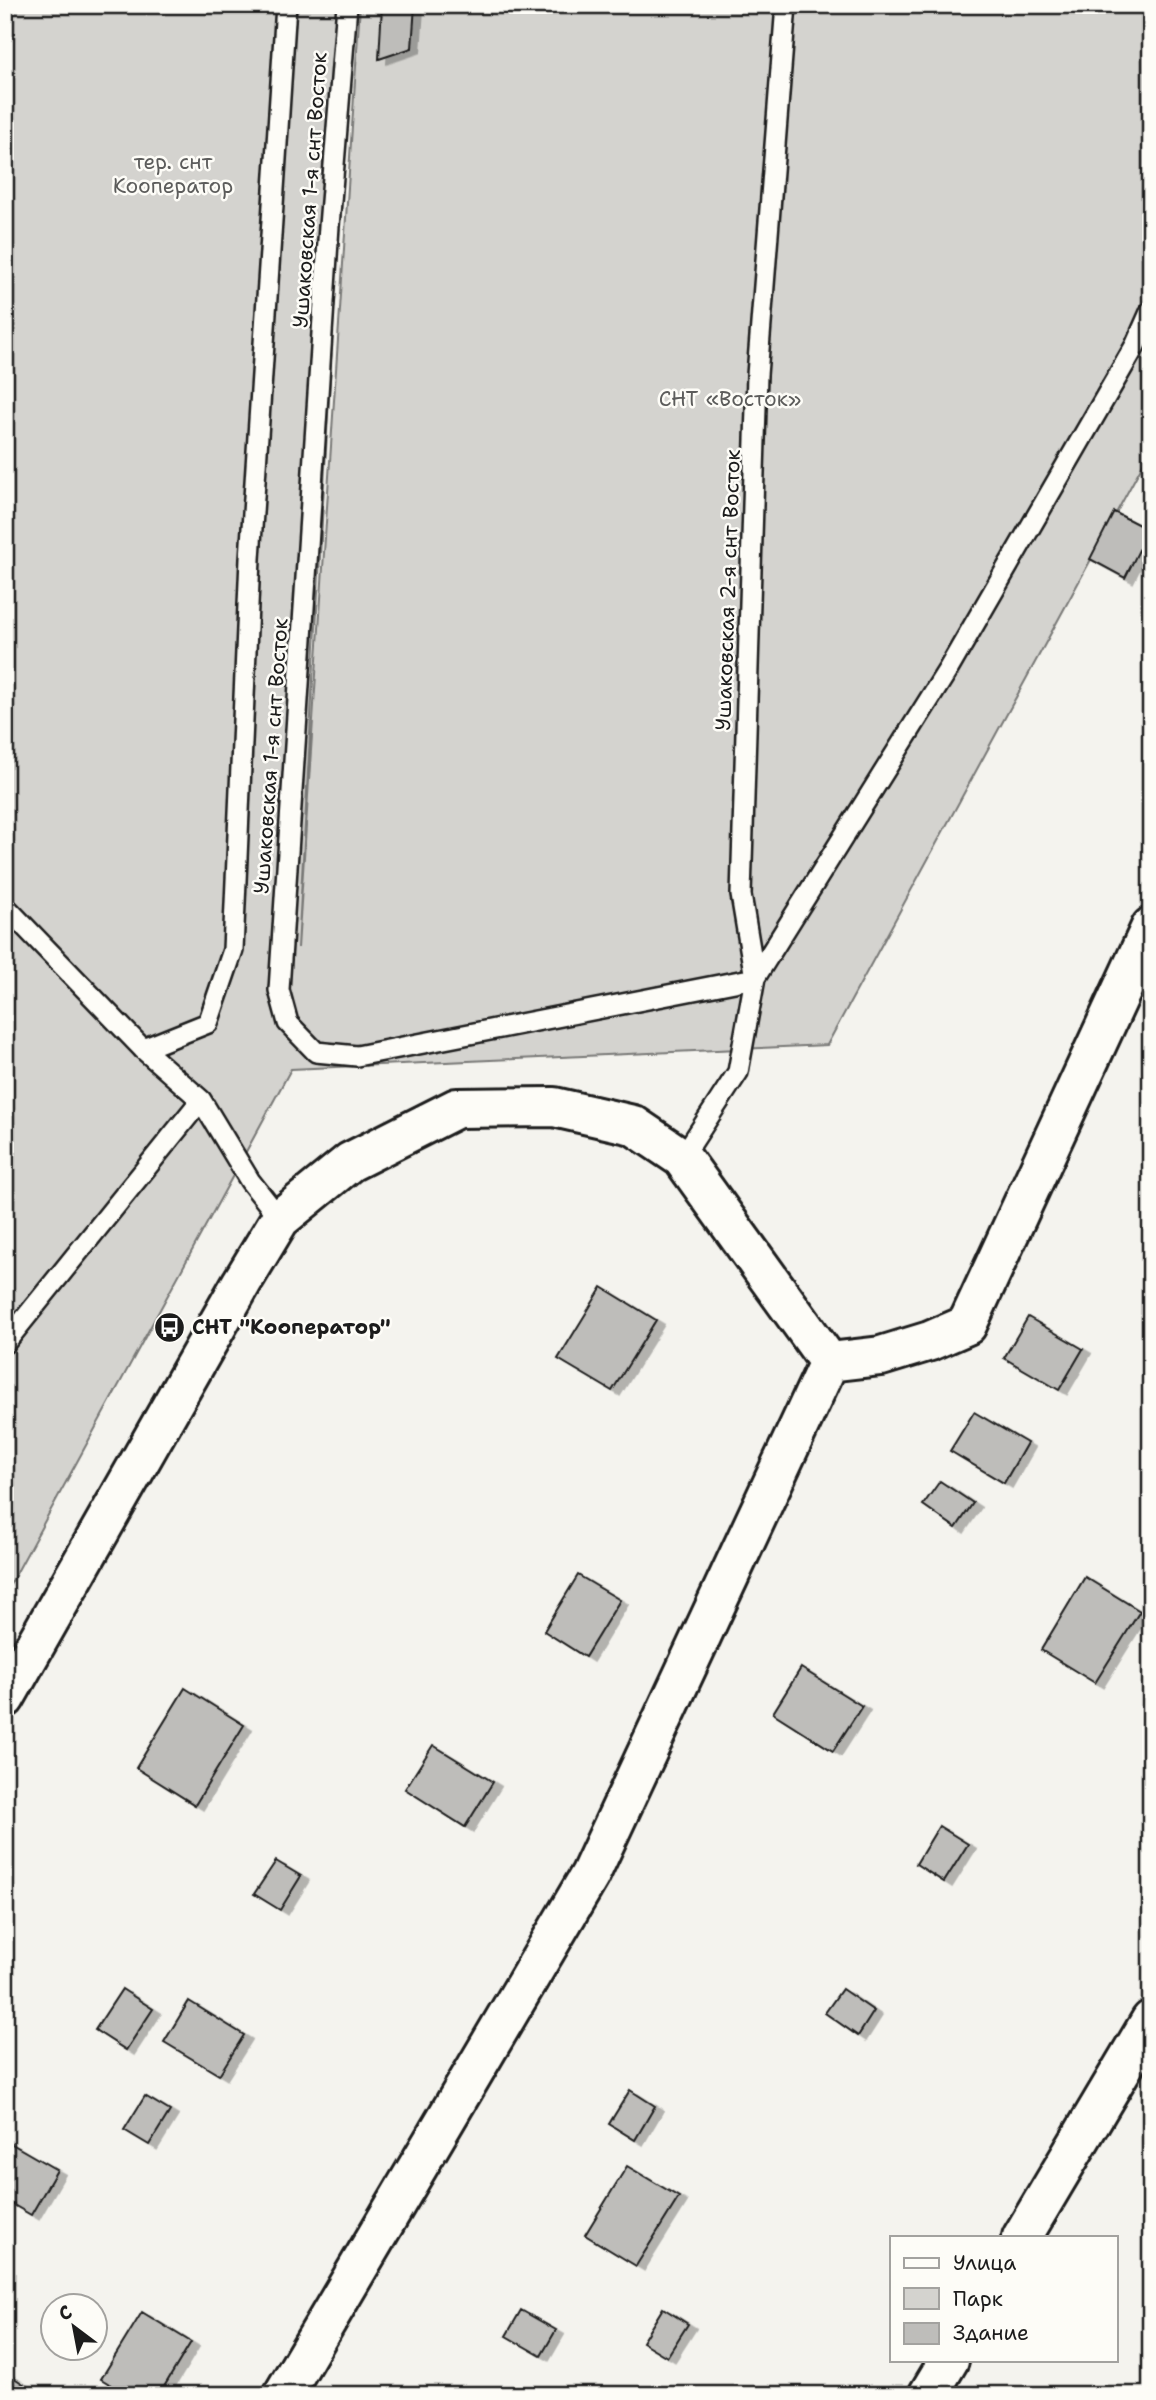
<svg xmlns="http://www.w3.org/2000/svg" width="1156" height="2400" font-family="'Shantell Sans',sans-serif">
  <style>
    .green { fill: #d4d3cf; stroke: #787876; stroke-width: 2 }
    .building { fill: #bebdba; stroke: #1c1c1c; stroke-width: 2; filter: url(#shadow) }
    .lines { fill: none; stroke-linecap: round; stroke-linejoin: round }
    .lane-casing { stroke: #1c1c1c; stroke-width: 24 }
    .street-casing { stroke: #1c1c1c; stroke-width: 44 }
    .lane { stroke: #fdfcf7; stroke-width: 19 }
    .street { stroke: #fdfcf7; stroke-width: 38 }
    .labels { text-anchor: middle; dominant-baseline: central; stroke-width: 5; stroke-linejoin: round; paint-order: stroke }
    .park-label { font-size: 21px; fill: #5c5c5b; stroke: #fdfcf7 }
    .street-label { font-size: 21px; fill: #1c1c1c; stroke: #fdfcf7 }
    .poi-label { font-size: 21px; font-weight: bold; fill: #1c1c1c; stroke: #fdfcf7; text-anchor: start }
  </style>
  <defs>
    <filter id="shadow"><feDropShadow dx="8" dy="4.5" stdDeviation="0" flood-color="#0004"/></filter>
  </defs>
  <rect width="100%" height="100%" fill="#f4f3ee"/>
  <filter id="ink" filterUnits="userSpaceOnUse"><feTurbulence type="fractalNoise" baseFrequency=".0143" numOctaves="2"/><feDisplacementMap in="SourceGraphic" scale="14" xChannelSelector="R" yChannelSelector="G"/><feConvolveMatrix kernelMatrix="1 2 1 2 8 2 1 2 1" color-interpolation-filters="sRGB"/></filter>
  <g filter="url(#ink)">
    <path class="green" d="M5,5H351L298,948L360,5H1151V449L827,1045L291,1069L5,1594Z"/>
    <path class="building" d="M382,5H415L412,48L379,59Z
      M1114,512L1149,530L1125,578L1090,559Z
      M602,1287L656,1320L612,1391L558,1359Z
      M1028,1317L1083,1349L1059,1390L1004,1358Z
      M974,1412L1027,1443L1004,1483L950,1451Z
      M940,1481L973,1503L956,1528L923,1505Z
      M578,1575L620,1600L585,1657L544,1631Z
      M1085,1577L1140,1611L1095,1683L1041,1650Z
      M801,1668L862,1706L833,1751L773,1713Z
      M185,1688L244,1725L195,1805L136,1768Z
      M433,1745L493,1782L465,1827L405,1789Z
      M939,1826L968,1844L944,1882L916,1864Z
      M276,1861L301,1876L280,1910L254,1894Z
      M122,1989L153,2009L126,2050L95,2030Z
      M842,1989L874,2011L858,2036L825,2013Z
      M189,2001L244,2035L219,2075L164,2042Z
      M630,2090L655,2106L635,2140L609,2124Z
      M145,2096L170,2111L149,2145L124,2130Z
      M5,2140L57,2170L31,2215L5,2200Z
      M627,2166L679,2197L636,2266L585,2235Z
      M663,2308L688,2324L667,2357L642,2342Z
      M521,2310L556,2330L541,2356L506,2336Z
      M142,2312L191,2342L159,2395H128L101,2379Z
      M5,2372L25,2385L19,2395H5Z"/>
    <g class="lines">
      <defs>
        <path id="lane" d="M347,5L329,226L279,990L288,1023L316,1052L357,1056L755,978L949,668L1135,346L1151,310
          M5,906L143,1049L201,1100L250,1181L280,1219
          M143,1049L208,1023L233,950L250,559L286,5
          M682,1158L738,1072L755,978L741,895L757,375L786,5
          M5,1343L201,1100"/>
        <path id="street" d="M5,1698L242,1282L280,1219L350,1162L457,1108L554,1107L633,1125L682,1158L829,1362L881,1356L930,1341L967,1325L1151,927
          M1022,2237L1151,2020
          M283,2395L590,1875L829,1362
          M928,2395L949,2360"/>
      </defs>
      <use href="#lane" class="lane-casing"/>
      <use href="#street" class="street-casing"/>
      <use href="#lane" class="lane"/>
      <use href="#street" class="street"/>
    </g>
  </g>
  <defs>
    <symbol id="bus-disc" viewBox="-11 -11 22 22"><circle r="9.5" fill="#1c1c1c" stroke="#fdfcf7"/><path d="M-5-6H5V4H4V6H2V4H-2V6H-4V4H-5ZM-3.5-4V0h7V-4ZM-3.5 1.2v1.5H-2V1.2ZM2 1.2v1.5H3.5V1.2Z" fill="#fff"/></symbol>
  </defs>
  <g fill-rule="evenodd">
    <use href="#bus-disc" x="152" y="1310" width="35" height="35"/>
  </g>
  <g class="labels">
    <g class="park-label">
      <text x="173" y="162">тер. снт<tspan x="173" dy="24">Кооператор</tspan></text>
      <text x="730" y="399">СНТ «Восток»</text>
    </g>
    <g class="street-label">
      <text transform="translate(310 190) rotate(-86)">Ушаковская 1-я снт Восток</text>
      <text transform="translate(728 590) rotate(-88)">Ушаковская 2-я снт Восток</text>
      <text transform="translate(271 756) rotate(-86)">Ушаковская 1-я снт Восток</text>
    </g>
    <g class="poi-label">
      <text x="192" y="1327">СНТ "Кооператор"</text>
    </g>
  </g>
  <rect width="1156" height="2400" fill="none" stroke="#fdfcf7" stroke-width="28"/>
  <rect x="14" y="14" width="1128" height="2372" fill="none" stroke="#1c1c1c" stroke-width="2.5" filter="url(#ink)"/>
  <rect x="890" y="2236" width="228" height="126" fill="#fdfcf7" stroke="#a3a29f" stroke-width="2"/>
  <rect x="904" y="2258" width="35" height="10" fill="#fdfcf7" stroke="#a3a29f" stroke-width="2"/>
  <text x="953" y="2270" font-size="21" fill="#1c1c1c">Улица</text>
  <rect x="904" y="2288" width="35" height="21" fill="#d4d3cf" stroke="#a3a29f" stroke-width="2"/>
  <text x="953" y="2306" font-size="21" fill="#1c1c1c">Парк</text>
  <rect x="904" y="2323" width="35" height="21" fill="#bebdba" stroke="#a3a29f" stroke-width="2"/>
  <text x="953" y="2340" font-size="21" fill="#1c1c1c">Здание</text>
  <g transform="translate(74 2327) rotate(328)"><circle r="33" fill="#fdfcf7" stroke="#a3a29f" stroke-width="2"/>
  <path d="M0-5L12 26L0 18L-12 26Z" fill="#1c1c1c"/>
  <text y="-10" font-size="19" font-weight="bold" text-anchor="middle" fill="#1c1c1c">С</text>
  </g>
</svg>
